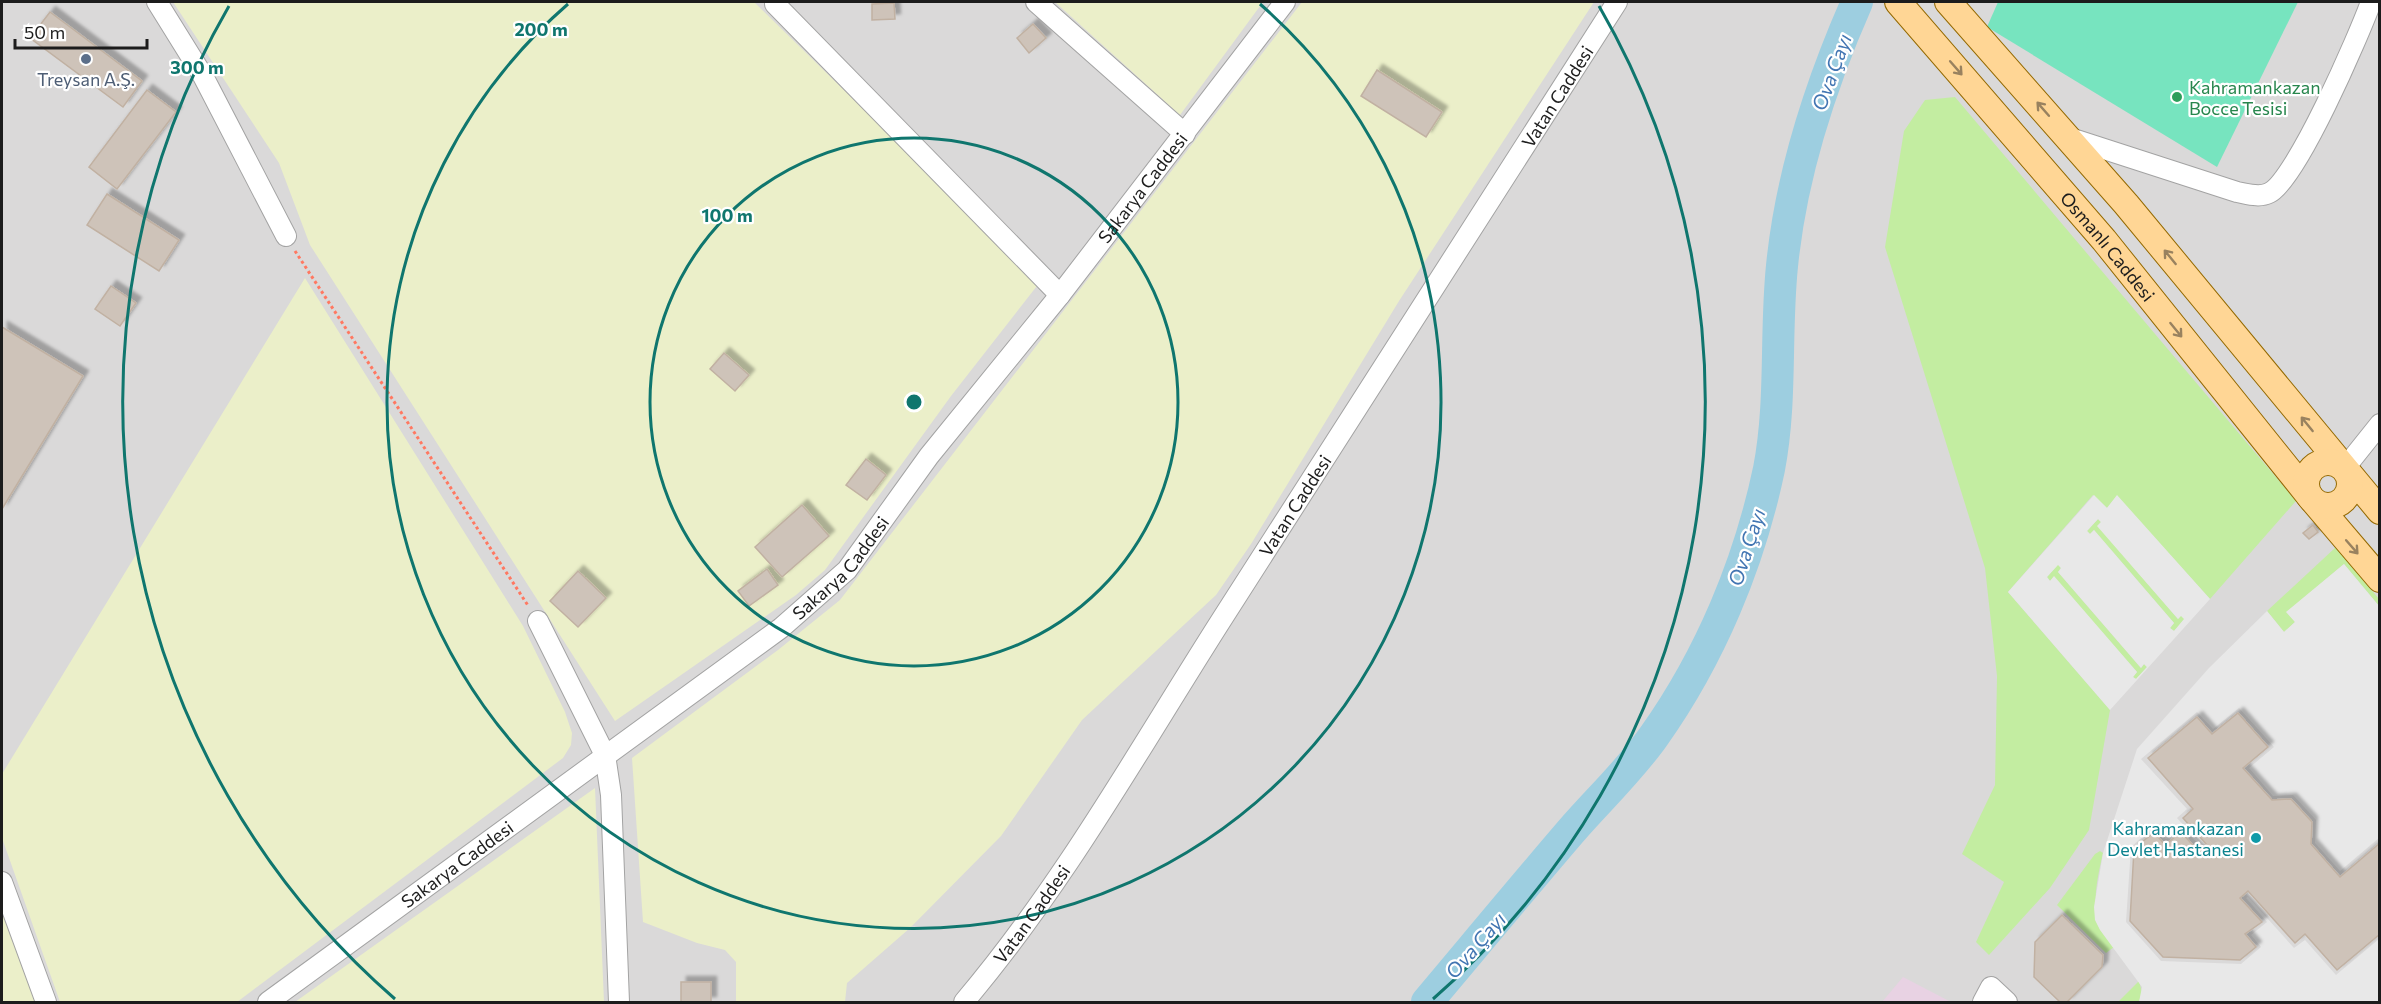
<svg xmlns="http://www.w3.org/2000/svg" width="2381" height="1004" font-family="Commissioner,sans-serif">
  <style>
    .residential { fill: #dad9d9 }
    .industrial { fill: #e8d2e3 }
    .farmland { fill: #ebefc9 }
    .grass { fill: #c3eda1 }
    .pitch { fill: #77e4bf }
    .parking { fill: #e8e8e8; fill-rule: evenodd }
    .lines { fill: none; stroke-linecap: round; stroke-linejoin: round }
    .river { stroke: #9dcee0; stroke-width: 32 }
    .building { fill: #cec3b9; stroke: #c1b1a2; stroke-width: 1.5; filter: url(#shadow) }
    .minor-casing { stroke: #a3a3a3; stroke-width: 22 }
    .major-casing { stroke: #946900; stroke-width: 28 }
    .path { stroke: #ff7861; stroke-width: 3; stroke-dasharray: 3 3; stroke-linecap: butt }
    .minor { stroke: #fff; stroke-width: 20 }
    .major { stroke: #ffd695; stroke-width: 26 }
    .oneway { stroke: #99825f }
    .ring { fill: none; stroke: #0f766e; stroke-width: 3 }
    .service-dot { fill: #5c6f8a; stroke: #fff; stroke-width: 2 }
    .leisure-dot { fill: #2e9e5b; stroke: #fff; stroke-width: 2 }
    .culture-dot { fill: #0f9aa8; stroke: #fff; stroke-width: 2 }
    .labels { text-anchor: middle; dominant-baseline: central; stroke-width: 4.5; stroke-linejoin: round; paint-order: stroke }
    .service-label { font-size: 18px; fill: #4e5e75; stroke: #fff }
    .leisure-label { font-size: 18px; fill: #27864d; stroke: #fff; text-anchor: start }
    .street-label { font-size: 18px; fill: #1c1c1c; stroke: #fff }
    .culture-label { font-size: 18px; fill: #0d838f; stroke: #fff; text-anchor: end }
    .water-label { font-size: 20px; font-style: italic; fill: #4275b2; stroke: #fff }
    .centre { fill: #0f766e; stroke: #fff; stroke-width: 3 }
    .ring-label { font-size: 18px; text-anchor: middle; font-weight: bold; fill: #0f766e; stroke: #fff; stroke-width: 4.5; stroke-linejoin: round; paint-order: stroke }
  </style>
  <defs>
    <filter id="shadow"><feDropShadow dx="5.5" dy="-5.5" stdDeviation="1.5" flood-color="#0004"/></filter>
  </defs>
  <rect width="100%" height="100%" fill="#eeeae0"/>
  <path class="residential" d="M2,2H2379V1002H2Z"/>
  <path class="industrial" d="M1903,977L1951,1002H1882Z"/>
  <path class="farmland" d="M173,2H754L1040,282L951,396L825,570L796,595L615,721L310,245L279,163Z
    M1055,2H1263L1180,115Z
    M1302,2H1594L1399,301L1251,544L1216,595L1082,720L1001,836L910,928L847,983L845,1002H736V962L725,950L697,943L643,922L632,758L778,650L840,600Z
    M305,278L523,626L565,712L572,733L571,745L563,758L237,1002H60L2,838V774Z
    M595,788L604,1002H295Z
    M2,908L38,1002H2Z"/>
  <path class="grass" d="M1955,97L2296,501L2210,599L2117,496L2107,508L2093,495L2008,592L2110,710L2089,830L2050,888L1989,955L1976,942L2004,882L1962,854L1995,785L1997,676L1985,568L1885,247L1904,131L1925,100Z
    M2098,519L2101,522L2098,526L2178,619L2181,615L2185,619L2174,631L2170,628L2174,623L2094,530L2090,534L2087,531Z
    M2336,547L2379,599V606L2344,564L2287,612L2295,622L2284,632L2267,611Z
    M2058,564L2061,568L2058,572L2141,668L2144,664L2147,667L2136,679L2133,677L2137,672L2054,577L2050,581L2047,577Z
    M2100,851L2103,853C2095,889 2088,917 2114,947L2106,953L2057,905L2095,854Z
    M2139,981L2142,992L2139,1002H2118Z"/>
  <path class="pitch" d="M1998,2H2298L2217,167L1987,27Z"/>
  <path class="parking" d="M2094,495L2107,508L2117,495L2210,599L2110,710L2008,592ZM2098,519L2101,522L2097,526L2178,619L2181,616L2184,619L2174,631L2170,628L2174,623L2094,530L2090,534L2087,531ZM2058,565L2061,568L2058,572L2141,668L2144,664L2147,667L2136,679L2133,677L2137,672L2054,576L2050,581L2047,577Z
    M2344,564L2379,606V838L2340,871L2315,843L2316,820L2293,795L2273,796L2249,768L2274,747L2239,708L2213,729L2197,712L2141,759L2187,809L2177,818L2202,845L2200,846L2182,827L2166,839L2154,827L2131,847L2126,922L2161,961L2241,964L2261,947L2251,935L2267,922L2246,898L2248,897L2294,948L2305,940L2336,975L2379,939V1002H2139L2142,987L2100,930L2095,920L2094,907L2103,853L2137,749L2209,668L2267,611L2284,632L2295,622L2286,612Z"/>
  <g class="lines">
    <path class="river" d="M1427,1002C1475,945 1523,887 1572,830C1599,799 1630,770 1654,736C1710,657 1749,564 1769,469C1782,401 1775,334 1782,266C1791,174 1820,86 1857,2"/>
  </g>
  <path class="building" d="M894,3L895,19L872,20V4Z
    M50,12L142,81L123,107L30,38Z
    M1033,24L1046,38L1029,53L1017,38Z
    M1377,70L1442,112L1426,137L1361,96Z
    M147,90L176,112L117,189L89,167Z
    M107,194L179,240L159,271L87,225Z
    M111,286L136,303L120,326L95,309Z
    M2,327L83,376L2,509Z
    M724,353L749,375L735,391L710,369Z
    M866,459L886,475L867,500L846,485Z
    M802,505L829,536L782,577L755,547Z
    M2313,525L2318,532L2309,539L2303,533Z
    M767,569L778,585L749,606L738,591Z
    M578,571L606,598L578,627L550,601Z
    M2238,713L2268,747L2243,768L2272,800L2291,799L2312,822L2311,844L2340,877L2380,843V934L2337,970L2305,934L2295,943L2248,891L2240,898L2262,922L2245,934L2256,947L2240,960L2163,957L2130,921L2134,849L2154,832L2165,845L2181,832L2199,852L2207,845L2183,818L2193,809L2148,758L2197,717L2212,734Z
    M2062,915L2103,955L2102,967L2067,1002H2060L2034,977L2035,942Z
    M681,982H711V1002H681Z"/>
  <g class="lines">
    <defs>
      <g id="minor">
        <path d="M157,2L203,76L286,236"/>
        <path d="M778,2L775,4L1060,295"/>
        <path d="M1036,2L1185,134"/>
        <path d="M2067,137L2237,192C2248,194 2259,198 2269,193C2296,181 2359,35 2371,2"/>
        <path d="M2344,469L2380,424"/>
        <path d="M538,621L605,755L611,795L619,1002"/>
        <path d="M2,882L46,1002"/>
        <path id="s1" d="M268,1002L781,628L847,570L929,456L1060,295L1285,2"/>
        <path id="s2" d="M964,1002C1064,884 1139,749 1222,619C1354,413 1487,208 1617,2"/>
        <path d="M1983,1002L1991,987L2007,1002"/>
      </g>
      <g id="major">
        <path id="s3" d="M1898,2L2104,240L2311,498L2380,579"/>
        <path d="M1948,2L2126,204L2380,511"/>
        <circle cx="2328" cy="484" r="22"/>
      </g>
    </defs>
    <use href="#minor" class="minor-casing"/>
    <use href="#major" class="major-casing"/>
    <path class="path" d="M295,251L529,607"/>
    <use href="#minor" class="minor"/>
    <use href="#major" class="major"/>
  </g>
  <defs><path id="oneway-shaft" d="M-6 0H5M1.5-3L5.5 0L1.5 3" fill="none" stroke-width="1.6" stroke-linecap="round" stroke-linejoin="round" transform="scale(1.5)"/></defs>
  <g class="oneway">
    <use href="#oneway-shaft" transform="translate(1956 68) rotate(49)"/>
    <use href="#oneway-shaft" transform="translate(2043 109) rotate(-131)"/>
    <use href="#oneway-shaft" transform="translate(2170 257) rotate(-129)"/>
    <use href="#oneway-shaft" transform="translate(2176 330) rotate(51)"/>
    <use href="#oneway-shaft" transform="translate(2307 424) rotate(-129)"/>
    <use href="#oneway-shaft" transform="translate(2352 547) rotate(49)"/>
  </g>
  <g class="ring">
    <circle cx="914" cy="402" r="264"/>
    <path d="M1260 4A527 527 0 1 1 568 4"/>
    <path d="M395 999A791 791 0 0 1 229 6M1599 6A791 791 0 0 1 1433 999"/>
  </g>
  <circle class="service-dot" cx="86" cy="59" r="6"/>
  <circle class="leisure-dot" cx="2177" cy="97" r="6"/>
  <circle class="culture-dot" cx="2256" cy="838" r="6"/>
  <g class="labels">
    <g class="service-label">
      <text x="86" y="79">Treysan A.Ş.</text>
    </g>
    <g class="leisure-label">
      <text x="2189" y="87">Kahramankazan<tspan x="2189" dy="21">Bocce Tesisi</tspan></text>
    </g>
    <g class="street-label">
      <text stroke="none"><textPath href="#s2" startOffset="1083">Vatan Caddesi</textPath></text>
      <text stroke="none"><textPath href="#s1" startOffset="1206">Sakarya Caddesi</textPath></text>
      <text stroke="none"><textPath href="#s3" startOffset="322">Osmanlı Caddesi</textPath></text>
      <text stroke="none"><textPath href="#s2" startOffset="597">Vatan Caddesi</textPath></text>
      <text stroke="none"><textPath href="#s1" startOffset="720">Sakarya Caddesi</textPath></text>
      <text stroke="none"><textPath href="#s1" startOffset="234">Sakarya Caddesi</textPath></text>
      <text stroke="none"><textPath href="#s2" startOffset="111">Vatan Caddesi</textPath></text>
    </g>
    <g class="culture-label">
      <text x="2244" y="828">Kahramankazan<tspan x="2244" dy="21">Devlet Hastanesi</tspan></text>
    </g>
    <g class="water-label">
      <text transform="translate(1831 72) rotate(-70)">Ova Çayı</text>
      <text transform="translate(1746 547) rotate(-72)">Ova Çayı</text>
      <text transform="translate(1475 945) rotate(-49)">Ova Çayı</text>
    </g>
  </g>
  <circle cx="914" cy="402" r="9" class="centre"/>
  <g class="ring-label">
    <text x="541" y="36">200 m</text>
    <text x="197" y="74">300 m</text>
    <text x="727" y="222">100 m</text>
  </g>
  <rect width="2381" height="1004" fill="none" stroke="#1c1c1c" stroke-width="6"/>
  <path d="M15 39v9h132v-9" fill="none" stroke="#1c1c1c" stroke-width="3"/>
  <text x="24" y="39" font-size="18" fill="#1c1c1c" stroke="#ffffff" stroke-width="4.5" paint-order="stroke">50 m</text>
</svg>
